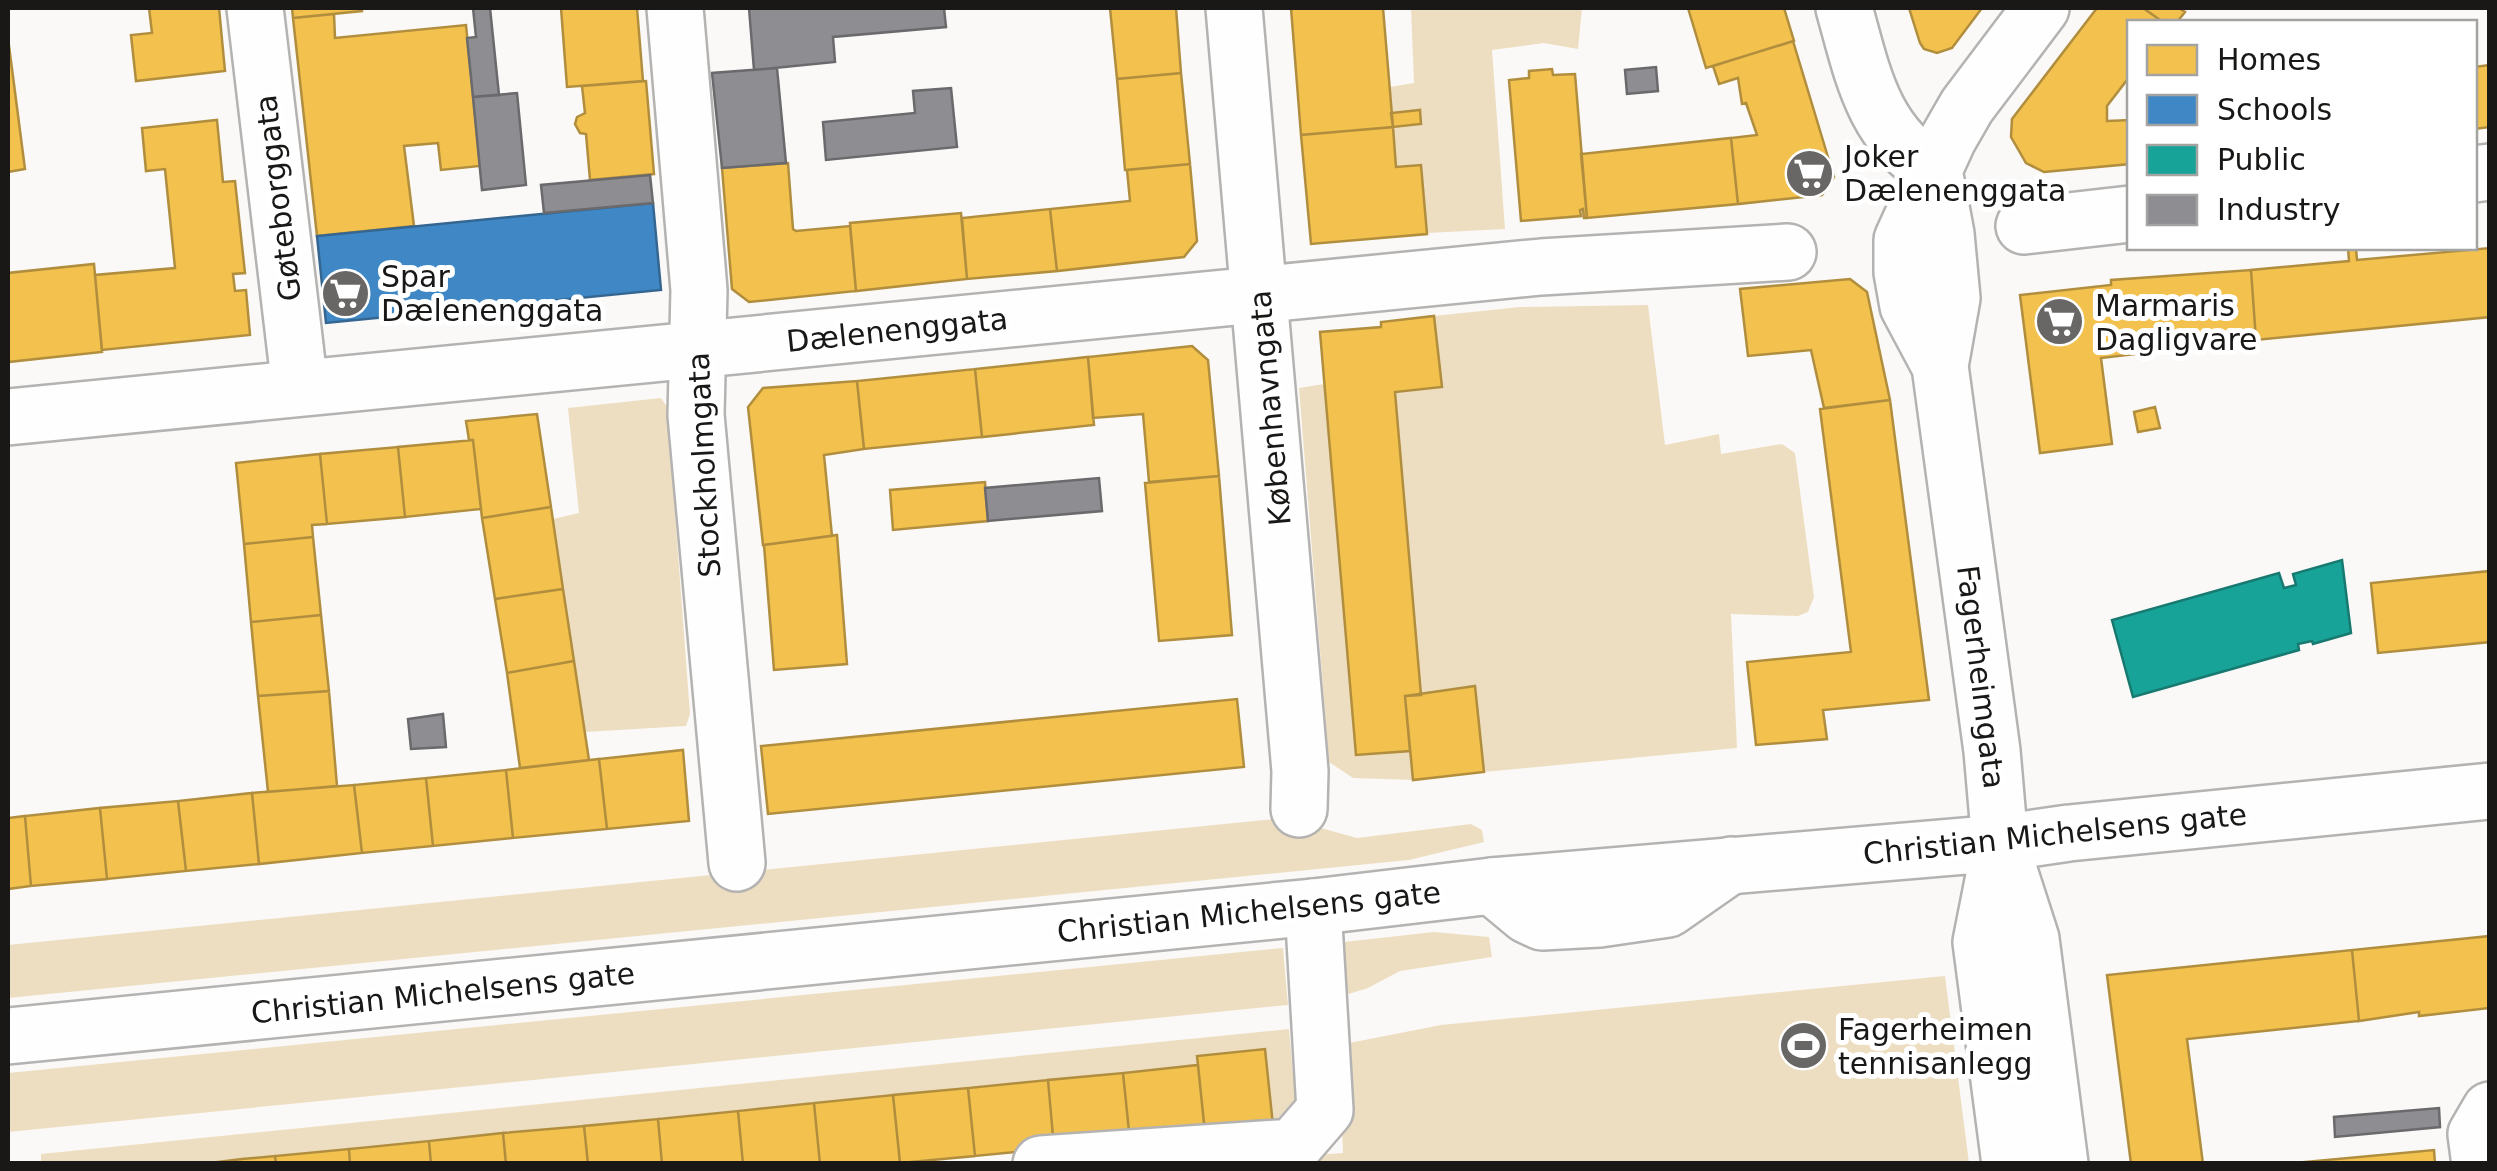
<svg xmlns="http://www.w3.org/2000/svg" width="2497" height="1171" font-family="'DejaVu Sans',sans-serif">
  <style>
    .green { fill: #eedec1 }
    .homes { fill: #f2c14e; stroke: #b18e3e; stroke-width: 2.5 }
    .schools { fill: #3f88c5; stroke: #346691; stroke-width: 2.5 }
    .public { fill: #17a398; stroke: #187971; stroke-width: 2.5 }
    .industry { fill: #8d8d92; stroke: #6a6a6d; stroke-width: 2.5 }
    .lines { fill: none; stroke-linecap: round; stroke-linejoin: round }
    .minor-casing { stroke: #b4b3b2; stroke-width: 60 }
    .major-casing { stroke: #b4b3b2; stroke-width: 60 }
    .minor { stroke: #fefefe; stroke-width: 55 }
    .major { stroke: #fefefe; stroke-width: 55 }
    .labels { text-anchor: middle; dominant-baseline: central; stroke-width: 10; stroke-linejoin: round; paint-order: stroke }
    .poi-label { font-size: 30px; fill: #191817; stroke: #fff; text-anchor: start }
    .street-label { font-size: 30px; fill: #191817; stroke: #fff }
  </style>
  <rect width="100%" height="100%" fill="#faf9f7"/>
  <path class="green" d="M1411,8H1582L1578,49L1544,43L1492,50L1505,229L1427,233L1422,165L1397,167L1390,87L1414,83Z
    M1648,305L1665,445L1719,434L1721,454L1782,444L1795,453L1814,597L1808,612L1798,616L1731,614L1737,748L1484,772L1475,686L1421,695L1395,392L1442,387L1434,316L1520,307Z
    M1324,384L1356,754L1410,751L1413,780L1353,778L1329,762L1299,388Z
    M661,398L667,407L690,714L686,726L585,732L553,519L579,513L568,408Z
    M1285,818L1357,838L1471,824L1482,830L1484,842L1409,860L8,998V945Z
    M1434,932L1489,937L1492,957L1400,971L1368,988L1339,997L1335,943Z
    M1283,948L1288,1005L8,1132V1073Z
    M1945,976L1969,1163L1189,1164L1343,1153L1339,1045L1441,1025Z
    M1289,1029L1297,1120L1274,1135L1264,1049L1198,1056V1065L202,1163H41V1154Z"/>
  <path class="homes" d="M149,8H219L225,71L136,81L131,35L152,33Z
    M292,8H362V11L293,18Z
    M561,8H637L643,81L567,87Z
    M1110,8H1176L1181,73L1117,79Z
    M1291,8H1383L1393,127L1301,135Z
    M1688,8H1784L1794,41L1706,68Z
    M1909,8H1982L1952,48L1937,53L1924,49L1920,43Z
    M2097,8H2143L2163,22H2130V76L2107,106V121L2130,120V164L2044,172L2026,163L2011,137L2012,119Z
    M2143,8H2179L2185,12L2177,22H2163Z
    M334,14L335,38L466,25L480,166L441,170L438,143L404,146L414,226L317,236L293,18Z
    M8,38L25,169L8,172Z
    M1793,41L1834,177L1822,195L1738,204L1731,138L1757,135L1746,103L1742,104L1738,78L1719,84L1713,66Z
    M2490,65V127L2474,129V67Z
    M1552,69L1553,75L1575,74L1587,218H1584L1583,209L1580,210L1581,216L1521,221L1509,80L1529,78V71Z
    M1181,73L1190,164L1125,170L1117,79Z
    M646,81L654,174L590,180L586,134L580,133L575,124L577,117L585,113L582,86Z
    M1420,110L1421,124L1393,127L1391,113Z
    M217,120L223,182L235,181L245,273L233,274L235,291L246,290L250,335L102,350L95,275L175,268L165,169L146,171L142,128Z
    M1393,127L1396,167L1421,165L1427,234L1311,244L1301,135Z
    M1731,138L1738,204L1587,218L1581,154Z
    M788,163L793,229L796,231L850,226L856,291L749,302L732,289L722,168Z
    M1190,164L1197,241L1184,257L1057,271L1050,209L1130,201L1127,170Z
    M1050,209L1057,271L967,279L962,218Z
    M961,213L967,279L856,291L850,223Z
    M2348,248H2356L2357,260L2490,248V317L2256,340L2251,270L2349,261Z
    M94,264L102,352L8,362V273Z
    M2251,270L2256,340L2101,358L2112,444L2040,453L2020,295L2111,285V280Z
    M1850,279L1867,292L1890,400L1824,408L1811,350L1748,356L1740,289Z
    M1434,316L1442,387L1395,392L1421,695L1405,696L1410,751L1356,755L1320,332L1381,327V322Z
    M1192,346L1208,360L1219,476L1149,482L1143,414L1093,418L1088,357Z
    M1088,357L1094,425L982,437L975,369Z
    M975,369L982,437L864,449L857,381Z
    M857,381L864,449L824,455L832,536L763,545L748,407L763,388Z
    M1890,400L1929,700L1823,710L1827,739L1756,745L1747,662L1851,652L1820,409Z
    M2155,407L2160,428L2138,432L2134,412Z
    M537,414L551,507L482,518L473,440H469L466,421Z
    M473,440L481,509L405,517L398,447Z
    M398,447L405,517L327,524L320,454Z
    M320,454L327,524L312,525L313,537L244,544L236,463Z
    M1219,476L1232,635L1159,641L1145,483Z
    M985,482L988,521L893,530L890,490Z
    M551,507L563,589L495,599L482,518Z
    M837,535L847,664L774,670L764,545Z
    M313,537L321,615L251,622L244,544Z
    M2490,571V642L2378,653L2371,583Z
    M563,589L574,661L507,673L495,599Z
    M321,615L329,691L258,696L251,622Z
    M574,661L589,760L520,768L507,673Z
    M1475,686L1484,772L1413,780L1405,696Z
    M329,691L337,786L268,792L258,696Z
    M1237,699L1244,767L768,814L761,746Z
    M683,750L689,821L607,829L599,759Z
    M599,759L607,829L513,838L506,770Z
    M506,770L513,838L433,846L426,778Z
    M426,778L433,846L362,853L354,785Z
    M354,785L362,853L259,864L252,793Z
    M252,793L259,864L186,871L178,801Z
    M178,801L186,871L107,879L100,808Z
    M100,808L107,879L31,886L25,816Z
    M25,816L31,886L8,889V818Z
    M2490,936V1008L2419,1016V1012L2359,1021L2352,950Z
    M2352,950L2359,1021L2187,1039L2203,1164H2131L2107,975Z
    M1265,1049L1274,1135L1206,1142L1197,1056Z
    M1198,1065L1205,1133L1130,1141L1123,1073Z
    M1123,1073L1130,1141L1054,1148L1048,1080Z
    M1048,1080L1054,1148L975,1156L968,1088Z
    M968,1088L975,1156L900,1163L893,1095Z
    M893,1095L900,1163L820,1164L814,1103Z
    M814,1103L820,1164H743L738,1111Z
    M738,1111L743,1164H662L658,1119Z
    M658,1119L662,1164H588L584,1126Z
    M584,1126L588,1164H506L503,1133Z
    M503,1133L506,1164H431L429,1141Z
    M429,1141L431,1164H350L349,1149Z
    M349,1149L350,1164H276L275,1156Z
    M2434,1150L2435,1164H2284Z
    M275,1156L276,1164H202L242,1159Z"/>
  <path class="schools" d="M653,203L661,290L326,323L317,236Z"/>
  <path class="public" d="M2342,560L2351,633L2313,644L2312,641L2298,644L2299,650L2133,697L2112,620L2279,573L2284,588L2296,585L2293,574Z"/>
  <path class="industry" d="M473,8H490L499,95L473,97L467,38L476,37Z
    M749,8H944L946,27L833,37L835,62L754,70Z
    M1656,67L1658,91L1627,94L1625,70Z
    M777,68L786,163L722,168L712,73Z
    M951,88L957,147L826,160L823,122L915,113L913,91Z
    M517,93L526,185L482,190L473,97Z
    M650,175L653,203L544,213L541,185Z
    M1099,478L1102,511L988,521L985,488Z
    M443,714L446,747L411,749L408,719Z
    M2439,1108L2440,1127L2335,1137L2334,1117Z"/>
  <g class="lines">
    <defs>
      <path id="minor" d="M255,8L300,388
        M675,8L699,290L696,415L737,863
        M1234,8L1300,771L1299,809
        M1844,8C1862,71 1872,134 1934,170L1946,234L1952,298L1940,366L1992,751L2000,843
        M2474,174L2490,172
        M2024,226L2130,214
        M1940,366L1908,306L1902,272V240L1948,139L1967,106L2041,8
        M8,417L1541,267L1788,252
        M1492,886L1527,915L1542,922L1599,919L1668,909L1731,865
        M1041,1164L1293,1147L1325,1110L1313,907
        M2480,1164L2476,1134L2490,1110"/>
      <path id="major" d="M2000,843L2031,939L2060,1164
        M1999,851L1981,942L2010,1164
        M8,1036L1313,907L1492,886L2000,843L2069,833L2490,791"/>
    </defs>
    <use href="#minor" class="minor-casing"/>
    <use href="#major" class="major-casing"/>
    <use href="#minor" class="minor"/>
    <use href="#major" class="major"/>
  </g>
  <defs>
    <symbol id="supermarket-disc" viewBox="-11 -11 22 22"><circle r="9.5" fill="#686765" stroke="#fff"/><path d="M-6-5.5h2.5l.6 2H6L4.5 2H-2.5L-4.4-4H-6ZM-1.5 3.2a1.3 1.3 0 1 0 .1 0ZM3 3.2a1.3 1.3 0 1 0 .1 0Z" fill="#fff"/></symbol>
    <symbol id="stadium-disc" viewBox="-11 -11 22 22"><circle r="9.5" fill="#686765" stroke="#fff"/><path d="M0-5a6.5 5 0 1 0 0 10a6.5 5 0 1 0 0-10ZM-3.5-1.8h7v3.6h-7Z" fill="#fff"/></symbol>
  </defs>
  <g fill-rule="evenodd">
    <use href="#supermarket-disc" x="1782" y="146" width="55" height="55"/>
    <use href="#supermarket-disc" x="318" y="266" width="55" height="55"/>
    <use href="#supermarket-disc" x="2032" y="294" width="55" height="55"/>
    <use href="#stadium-disc" x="1776" y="1018" width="55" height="55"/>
  </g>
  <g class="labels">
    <g class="poi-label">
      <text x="1844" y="156">Joker<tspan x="1844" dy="34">Dælenenggata</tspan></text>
      <text x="381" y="276">Spar<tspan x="381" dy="34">Dælenenggata</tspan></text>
      <text x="2095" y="305">Marmaris<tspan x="2095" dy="34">Dagligvare</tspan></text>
      <text x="1838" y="1029">Fagerheimen<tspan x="1838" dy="34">tennisanlegg</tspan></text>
    </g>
    <g class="street-label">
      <text transform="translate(278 198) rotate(-97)">Gøteborggata</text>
      <text transform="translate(897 330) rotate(-6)">Dælenenggata</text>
      <text transform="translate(1270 408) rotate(-95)">Københavngata</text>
      <text transform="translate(704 465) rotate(-93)">Stockholmgata</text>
      <text transform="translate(1981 677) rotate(83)">Fagerheimgata</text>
      <text transform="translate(2055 834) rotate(-6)">Christian Michelsens gate</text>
      <text transform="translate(1249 912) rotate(-6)">Christian Michelsens gate</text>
      <text transform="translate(443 993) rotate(-6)">Christian Michelsens gate</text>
    </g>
  </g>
  <rect width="2497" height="1171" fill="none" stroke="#191817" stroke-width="20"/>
  <rect x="2127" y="20" width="350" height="230" fill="#ffffff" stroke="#a3a3a2" stroke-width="2.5"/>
  <rect x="2147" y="45" width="50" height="30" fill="#f2c14e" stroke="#a3a3a2" stroke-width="2.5"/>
  <text x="2217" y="70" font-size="30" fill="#191817">Homes</text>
  <rect x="2147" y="95" width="50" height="30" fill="#3f88c5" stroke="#a3a3a2" stroke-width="2.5"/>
  <text x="2217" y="120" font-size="30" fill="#191817">Schools</text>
  <rect x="2147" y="145" width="50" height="30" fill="#17a398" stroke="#a3a3a2" stroke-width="2.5"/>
  <text x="2217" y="170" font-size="30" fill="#191817">Public</text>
  <rect x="2147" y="195" width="50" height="30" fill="#8d8d92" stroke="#a3a3a2" stroke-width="2.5"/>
  <text x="2217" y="220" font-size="30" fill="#191817">Industry</text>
</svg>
